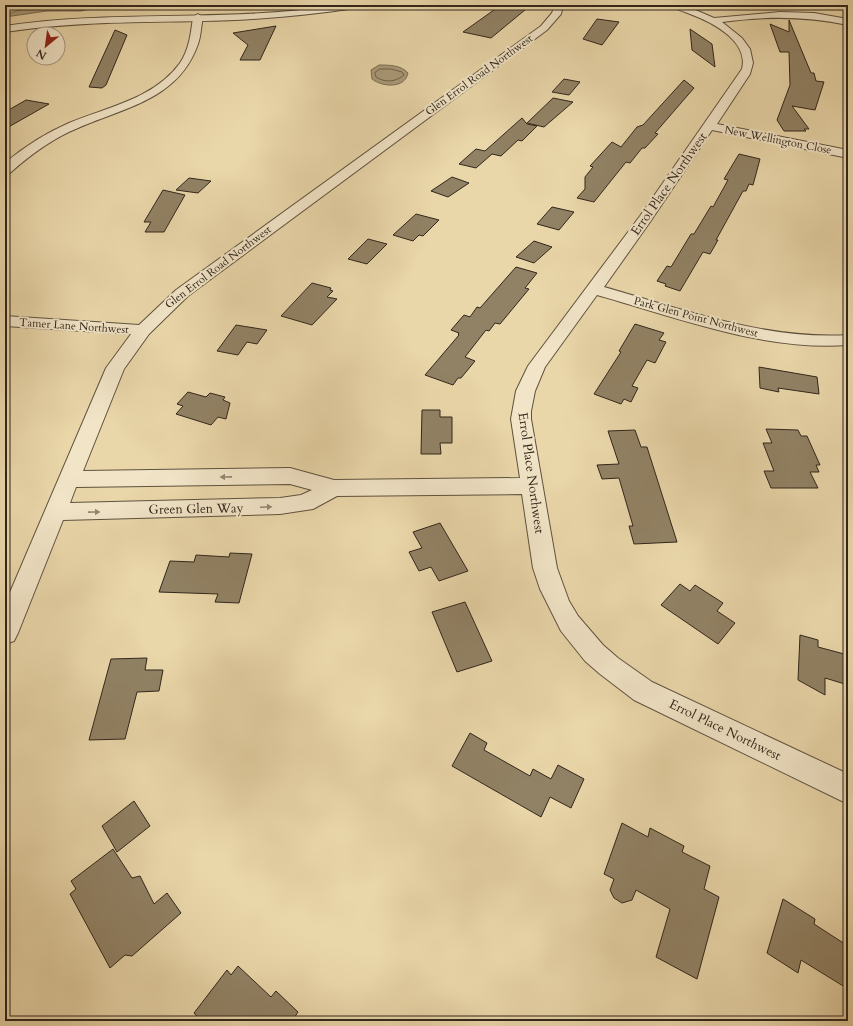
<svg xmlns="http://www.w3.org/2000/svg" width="853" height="1026" font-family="Cardo,serif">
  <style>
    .water { fill: #aa9a79; stroke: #7a6c53 }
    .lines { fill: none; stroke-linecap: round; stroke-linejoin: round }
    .shore { stroke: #6e604a; stroke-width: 1 }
    .building { fill: #918265; stroke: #31261b }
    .minor-casing { stroke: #5f523e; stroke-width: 2 }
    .tertiary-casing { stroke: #5f523e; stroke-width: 2 }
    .minor { fill: #f1e4c7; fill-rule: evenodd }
    .tertiary { fill: #f1e4c7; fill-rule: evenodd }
    .oneway { fill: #918571 }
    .labels { text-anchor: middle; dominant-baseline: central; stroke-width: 4; stroke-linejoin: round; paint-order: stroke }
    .far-street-label { font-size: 11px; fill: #31261b; stroke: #f1e4c7 }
    .street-label { font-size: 13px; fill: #31261b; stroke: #f1e4c7 }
  </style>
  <rect width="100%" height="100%" fill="#e9d6a9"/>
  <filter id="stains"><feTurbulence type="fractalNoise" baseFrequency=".005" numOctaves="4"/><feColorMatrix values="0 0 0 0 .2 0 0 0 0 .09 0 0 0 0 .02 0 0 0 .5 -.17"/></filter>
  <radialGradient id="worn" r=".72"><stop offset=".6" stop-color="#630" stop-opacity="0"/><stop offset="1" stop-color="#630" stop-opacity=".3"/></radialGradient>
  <path class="water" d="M39,5H102L100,7L81,11H47L5,17V14Z
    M379,65C389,65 401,65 408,73C405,89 382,87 372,79L371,70Z"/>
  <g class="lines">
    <path class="shore" d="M37,5L39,8L89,5
      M380,69H391L402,72L404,75C396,82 385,83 376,77L375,73Z"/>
  </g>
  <path class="building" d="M501,5H531L491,38L463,32Z
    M597,19L619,22L602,45L583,39Z
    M789,20L811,73H814L816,81L824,82L815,110L792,106L809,129H804L806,131H784L777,120L790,85L789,52H780L770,24L789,32Z
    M276,26L260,60H240L248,45L233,33Z
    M690,29L712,44L715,67L692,50Z
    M115,30L127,35L106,85L102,88L89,87Z
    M564,79L580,82L569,95L552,92Z
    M684,80L694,88L655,133L658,134L645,148H642L630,163L626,162L594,202L577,198L585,189V177L593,167L590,166L612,142L621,147L637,127L643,125Z
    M553,98L573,102L544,127L527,123Z
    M26,100L49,104L5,129V112Z
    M522,118L527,124L537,126L522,141L518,140L501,156L492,154L476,168L459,164L476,149L485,151Z
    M739,154L760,159L753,185L749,184L746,191H743L716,240H718L710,254L703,252L680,291L665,286L666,284L657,281L667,266L671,267L691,234H694L711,206L713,207L728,180L724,179Z
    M452,177L469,183L448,197L431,191Z
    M189,178L211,181L198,193L176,190Z
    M163,190L185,195L164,232H145L151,222H144Z
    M552,207L574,212L559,230L537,224Z
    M416,214L439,220L423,236L419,235L413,241L393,235Z
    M368,239L387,244L367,264L348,259Z
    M534,241L552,247L534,263L516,257Z
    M516,267L537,273L525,288L529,289L500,324L495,323L489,331L486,330L465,357L475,361L461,378H458L453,385L425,375L459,335L458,334L459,333L451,330L464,315L470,317L477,307L480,308Z
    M312,283L331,288L330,290L333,291L327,297L337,299L312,325L281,316Z
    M635,324L664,333L659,340L666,342L655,363L647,360L632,386L638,388L631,402L624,399L621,404L594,394L621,352L619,351Z
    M236,325L267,330L257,344L247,342L238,355L217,351Z
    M759,367L817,377L819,394L778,388L779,392L760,388Z
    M188,392L206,397L210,393L225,397L223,400L230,403L226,419L218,417L211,425L176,414L183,406L177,404Z
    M422,410H440V417H452V443H440L441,454H421Z
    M766,429L798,430L801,436H807L820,465H816L819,472H810L818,488H771L764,471H774L763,443H772Z
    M635,430L641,447H647L677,542L634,544L629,526H633L619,478L602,479L597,465L619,464L608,431Z
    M440,523L468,571L439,581L431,567L419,571L409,552L422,548L413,532Z
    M230,553L252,554L239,603L215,602L218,594L159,592L170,561L194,562L196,555L229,557Z
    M680,584L690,591L695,585L723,603L717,611L735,623L718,644L661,605Z
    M465,602L492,661L457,672L432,612Z
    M800,635L818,640V647L848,655V685L825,678V695L798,680Z
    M147,658L145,670H163L159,691L137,692L125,739L89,740L111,659Z
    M470,733L487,743L484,750L530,776L533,769L551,779L558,765L584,779L571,808L550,797L541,817L452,766Z
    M134,801L150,826L117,852L102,826Z
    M622,823L648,837L650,828L684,846L682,852L710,866L704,889L719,897L697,979L656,957L670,909L636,890L632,900L622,903L614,898L610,890L614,879L604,874Z
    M113,849L132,878L140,876L154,904L167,893L181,913L132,956L125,955L110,968L70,894L76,889L71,881Z
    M783,899L815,919L814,924L848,946V989L801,960L798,973L767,953Z
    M238,966L271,997L276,991L298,1012L292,1021H201L194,1013L227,970L231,975Z"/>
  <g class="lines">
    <defs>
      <path id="minor" d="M555,5H563L561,14L547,30L188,296L149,334L124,369L83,471L290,468L334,480L520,478L511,419L516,391L528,366L640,216L742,69C749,41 712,22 690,14C684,11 675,10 671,5H684L714,18L780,12L814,13L848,19V25C806,16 765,16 722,22L742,38L750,49L753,63L750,74L717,124L848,150V158L712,130L650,222L604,287C683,309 764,340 848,335V345C762,351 679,318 597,295L545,367L535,391L531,411V419L557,568L569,601L578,616L603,645L618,658L652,682L848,774V804L634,700L600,674L585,661L561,631L540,589L533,568L522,494L337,496L313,509L280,514L63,520L18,633L14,641L5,644V604L106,368L131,334L5,326V316L139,325L176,290L541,26L552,13ZM290,484L312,490L301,495L280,498L70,503L76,487Z
        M198,14L203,17C201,26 201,36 198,44C179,99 126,107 78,128C53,138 30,155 10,173L5,174V163C24,147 46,133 69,123C107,107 154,99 180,63C189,50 191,33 193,17Z"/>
      <path id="tertiary" d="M339,5H360L356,8C316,14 276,18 235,20C159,23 81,20 5,32V26C116,9 229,23 339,5Z"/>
    </defs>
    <use href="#minor" class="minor-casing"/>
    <use href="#tertiary" class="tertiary-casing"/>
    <use href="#minor" class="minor"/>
    <use href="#tertiary" class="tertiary"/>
  </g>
  <defs><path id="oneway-solid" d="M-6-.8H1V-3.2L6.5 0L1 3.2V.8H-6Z"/></defs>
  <g class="oneway">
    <use href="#oneway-solid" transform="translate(226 477) rotate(179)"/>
    <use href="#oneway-solid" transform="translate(266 507) rotate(-2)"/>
    <use href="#oneway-solid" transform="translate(94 512) rotate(-1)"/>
  </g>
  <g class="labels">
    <g class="far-street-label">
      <text transform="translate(479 75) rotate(-36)">Glen Errol Road Northwest</text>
      <text transform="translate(778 140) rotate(11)">New Wellington Close</text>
      <text transform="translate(218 267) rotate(-37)">Glen Errol Road Northwest</text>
      <text transform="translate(696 317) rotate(15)">Park Glen Point Northwest</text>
      <text transform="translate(74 326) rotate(4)">Tamer Lane Northwest</text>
    </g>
    <g class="street-label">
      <text transform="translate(669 184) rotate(-55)">Errol Place Northwest</text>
      <text transform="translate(531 473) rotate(82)">Errol Place Northwest</text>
      <text transform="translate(196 509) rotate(-1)">Green Glen Way</text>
      <text transform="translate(725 730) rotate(26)">Errol Place Northwest</text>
    </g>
  </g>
  <rect width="853" height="1026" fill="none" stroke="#e9d6a9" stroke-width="20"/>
  <rect x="6" y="6" width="841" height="1014" fill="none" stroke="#31261b" stroke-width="2"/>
  <rect x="10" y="10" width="833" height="1006" fill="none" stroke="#31261b"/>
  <g transform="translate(46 46) rotate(209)"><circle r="19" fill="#f1e4c7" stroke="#a49882"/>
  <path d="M0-3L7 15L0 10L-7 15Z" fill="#8f2418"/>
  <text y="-6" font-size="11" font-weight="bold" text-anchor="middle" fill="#31261b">N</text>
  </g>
  <rect width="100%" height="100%" filter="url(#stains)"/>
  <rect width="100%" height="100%" fill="url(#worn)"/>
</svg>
